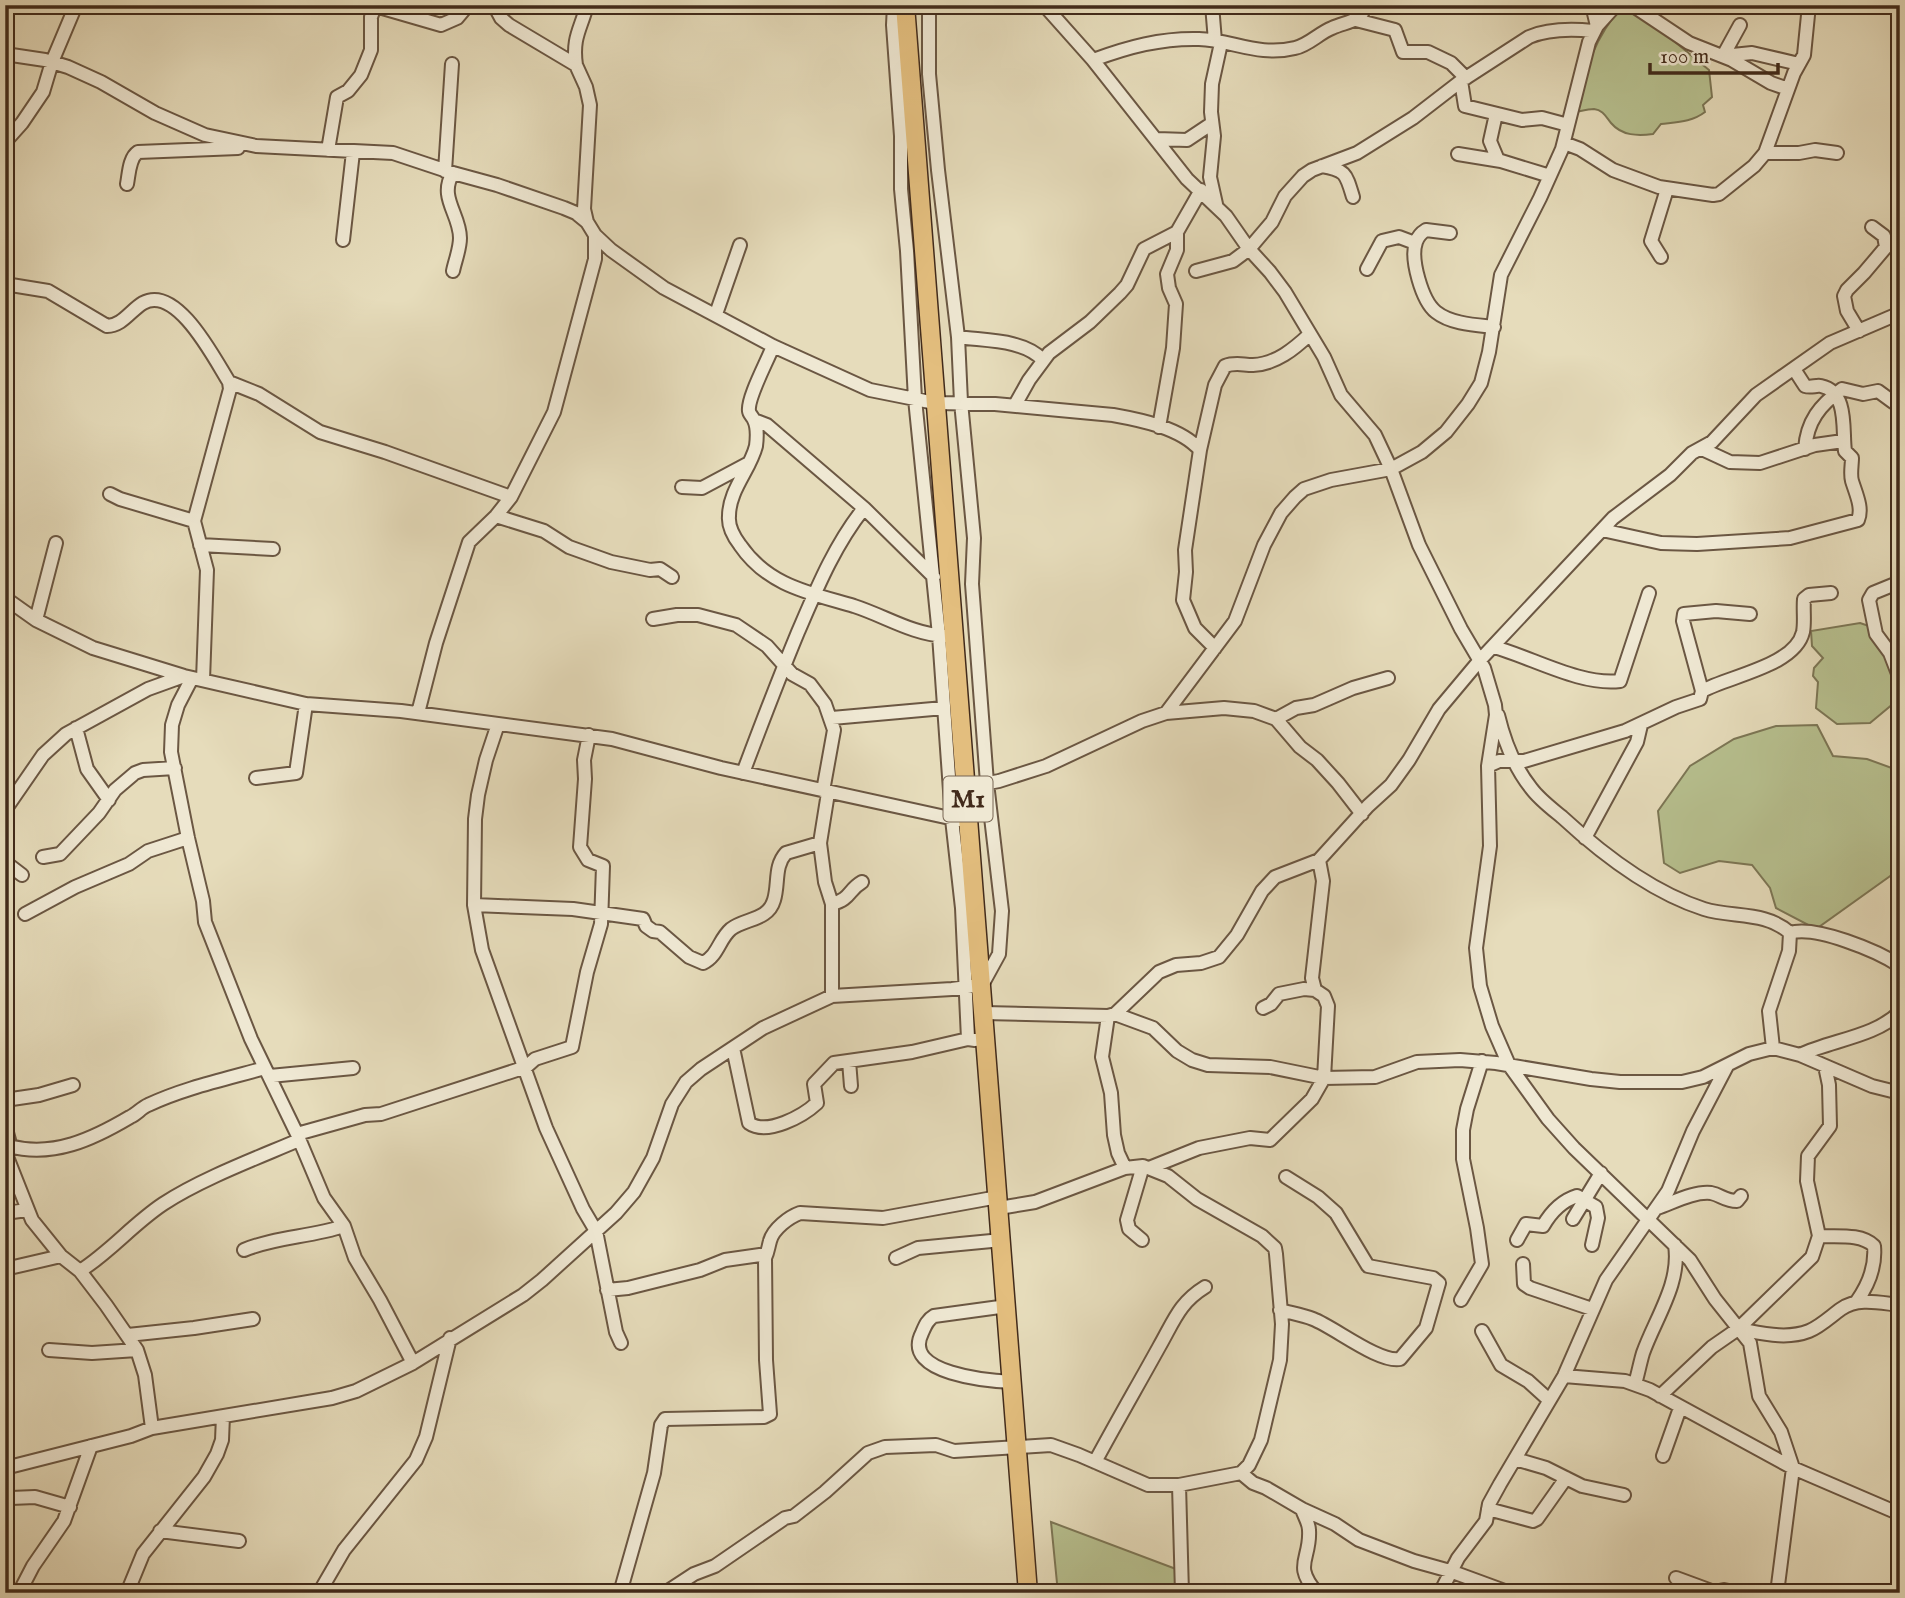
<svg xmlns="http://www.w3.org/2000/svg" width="1905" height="1598" font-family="'IM FELL English',serif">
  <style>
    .green { fill: #b7c08f; stroke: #7c7655; stroke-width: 2 }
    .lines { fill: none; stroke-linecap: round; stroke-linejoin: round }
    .minor-casing { stroke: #6b5743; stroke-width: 16 }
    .highway-casing { stroke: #422b1b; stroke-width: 21 }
    .minor { stroke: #efe8d3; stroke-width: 12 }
    .highway { stroke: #e3be7e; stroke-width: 18 }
    .labels { text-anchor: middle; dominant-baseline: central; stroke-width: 5; stroke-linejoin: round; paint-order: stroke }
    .shield { fill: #efe8d3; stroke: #766452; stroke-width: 2 }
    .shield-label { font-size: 26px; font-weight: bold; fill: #422b1b }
  </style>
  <rect width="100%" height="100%" fill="#e6dcbb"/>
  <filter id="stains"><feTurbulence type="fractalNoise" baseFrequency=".00286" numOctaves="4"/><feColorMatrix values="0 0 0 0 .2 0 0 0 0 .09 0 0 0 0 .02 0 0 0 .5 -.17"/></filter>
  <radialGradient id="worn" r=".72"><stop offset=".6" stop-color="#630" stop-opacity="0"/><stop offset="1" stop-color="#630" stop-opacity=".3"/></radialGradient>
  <path class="green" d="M1623,5L1651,22L1709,70L1712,97L1703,105L1705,112C1692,122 1677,122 1661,124L1653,134C1638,136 1622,136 1611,123C1606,117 1603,110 1594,109C1589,109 1581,111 1576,112C1585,69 1594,38 1623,5Z
    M1860,623L1869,626L1897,678L1900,698L1870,723L1837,724L1816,708L1818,682L1813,676L1814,668L1823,658L1812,646L1811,631Z
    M1817,725L1833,756L1867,759L1900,771V869L1816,929L1776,908L1770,888L1752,865L1719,861L1680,873L1664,863L1658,811L1690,766L1734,739L1776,726Z
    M1051,1522L1176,1569L1178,1593H1058Z"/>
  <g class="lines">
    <defs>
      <path id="minor" d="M372,5L441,25L457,18L468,5
        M494,5L501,18L509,25L576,65L586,87L590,105L584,209L587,222
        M894,5L893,25L901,136V189L907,251L915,399L939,635L952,819L962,908L968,1039
        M1044,5L1093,60L1187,179L1226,216L1249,249L1270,272L1285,292L1324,357L1341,395L1375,435L1391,469L1419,545L1461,629L1484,668L1495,705L1496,715L1488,766L1490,846L1476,948L1480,986L1492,1026L1509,1065L1548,1119L1574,1148L1690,1260L1715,1299L1750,1343L1759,1396L1781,1432L1793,1468L1777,1593
        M1212,5L1215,41
        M1592,5L1597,26
        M1632,5L1689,43L1732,60L1771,83L1788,89
        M1356,20L1395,30L1403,52H1428L1451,63L1466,78
        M5,54L45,60L68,67L101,82L155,113L205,135L256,146L393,153L453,173L497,185L564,208L576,213L587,222L595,235V259L554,412L511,497L496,516L469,542L436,643L418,713
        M1723,56L1752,53L1799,64
        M1723,56L1740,25
        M1093,60C1128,47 1161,38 1199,39C1232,40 1259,57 1295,48C1309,45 1319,33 1332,28C1347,21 1360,23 1366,5
        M576,65C572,37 581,29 587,5
        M1461,81L1465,106L1522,120L1542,118L1568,125
        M1496,114L1490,141L1498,160
        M1157,139L1187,140L1211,124
        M5,142L22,123L43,92L52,62L76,5
        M1564,143L1580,149L1613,170L1659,187L1713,195L1719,194L1754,166L1765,153L1794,73L1804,55L1809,5
        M328,150L337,97L348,91L361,75L371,50V17L375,6
        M1765,153H1799L1815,150L1837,153
        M1458,154L1501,161L1550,176
        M1322,166C1346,170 1346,174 1353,197
        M445,171L452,64
        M127,184C129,174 129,158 138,152L238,148
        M1216,204L1210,177L1214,136L1211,112L1212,84L1221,43
        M1450,233L1426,230C1421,233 1418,236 1416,242C1410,259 1422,301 1436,312C1451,324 1476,325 1494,327
        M595,235L611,250L664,288L773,346L870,390L935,403L995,404L1113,415C1141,420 1181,428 1200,450
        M343,240L353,152
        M1661,257L1651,241L1667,189
        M1367,269L1382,241L1399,237L1415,243
        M453,271C455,261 460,249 460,238C460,214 438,197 453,173
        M1196,271L1233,261L1249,249L1272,222L1285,196L1303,176L1312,170L1357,153L1413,118L1461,81L1529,37C1548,29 1573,29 1593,31
        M5,284L48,291L107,326C122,326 131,310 143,303C177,284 215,360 229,382L230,389L194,521L207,570L203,680
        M716,314L740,245
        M1859,331L1847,311L1844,296L1847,290L1864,273L1886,247L1884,236L1872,227
        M958,337C985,341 1023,339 1043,360
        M773,346C768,360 747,398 749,411C749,414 753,417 754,420C758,428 757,438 756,446C750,470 729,490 729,516C728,526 734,537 740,545C768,586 810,593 854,606C885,616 912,634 945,636
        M229,382L259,394L320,432L385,452L511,497
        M1015,405L1029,380L1049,353L1090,322L1120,293L1127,285L1144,249L1177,232L1201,190
        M754,420L767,425L864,508L934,577
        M1159,427L1173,348L1176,304L1169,288L1167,274L1177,250V232
        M1702,449L1730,462L1760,463L1815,445L1843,441
        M1805,449C1807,421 1820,405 1842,389L1863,394L1878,391L1893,402L1900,404
        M682,487L702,488L747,464
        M110,494L120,499L194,521
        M496,516L544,531L569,547L611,562L650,570L660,569L672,577
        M1602,530L1661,543L1697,544L1790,538L1858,520C1863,508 1856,494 1852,481C1850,474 1852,465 1852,458L1845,451C1842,431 1849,392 1821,386C1816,385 1811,388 1805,386L1794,369
        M200,545L273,549
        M1900,582L1873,593L1869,600L1876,634L1890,653L1900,679
        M5,598L36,620L93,648L184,676L306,704L401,711L612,739L721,768L959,820
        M653,619L677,615H698L736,625L767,646L792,674L810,684L825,704L834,730L823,791
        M36,620L56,543
        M1494,647C1531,657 1581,686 1620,681L1649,593
        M1215,648L1195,628L1183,600L1186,572L1185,550L1200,450L1215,385L1225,366C1235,362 1243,365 1253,365C1276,364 1294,349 1310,334
        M192,678L178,705L172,725L171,752L188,838L203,901L205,922L251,1039L297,1134L324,1198L344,1226L355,1258L380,1300L413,1363
        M1702,691C1729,676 1795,666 1803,632C1805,622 1803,610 1804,599L1809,595L1831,593
        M1166,713L1224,708L1254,711L1276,719L1300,747L1317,760L1338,783L1362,814
        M1498,715C1504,740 1515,768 1531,788C1539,799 1551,808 1562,817C1602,854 1651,892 1704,909C1733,918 1766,911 1790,933L1789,951L1769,1011L1773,1048
        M832,718L944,708
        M1276,719L1296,708L1314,705L1353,688L1388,678
        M498,724L486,760L478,795L475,819L474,905L482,950L546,1128L583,1209L596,1231L616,1332L621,1343
        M76,728L87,769L109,800
        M1488,766L1499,761H1524L1625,731L1676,707L1700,699L1702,691L1683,621L1684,614L1716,611L1750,614
        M743,773C761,725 779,678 798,632C817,588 834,546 864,508
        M256,778L296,773L306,704
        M967,787L999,781L1046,766L1142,721L1166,713L1235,621L1264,545L1281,513L1295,497L1304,489L1331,480L1391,469L1422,452L1446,432L1468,404L1481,383L1489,352L1501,275L1540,198L1562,149L1589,42L1597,26L1616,5
        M828,793L820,843L825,882L832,904V996
        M5,810L43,755L66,734L148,689L184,676
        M1585,838L1637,742L1641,725
        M43,857L60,854L99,813L115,790L135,773L143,770L175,768
        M5,862L22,875
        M832,904C851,899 848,890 862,882
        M474,905L573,909L643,919L646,926L653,931L660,932L689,957L703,963C718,956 719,939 731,929C745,918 768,921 774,900C779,884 774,866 786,853L820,843
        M25,914L75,887L129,864L148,851L188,838
        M1790,933C1815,925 1878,951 1900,966
        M1315,990L1312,978L1323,881L1319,860
        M984,1013L1108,1016L1115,1014L1159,972L1176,965L1201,963L1219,957L1237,935L1262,891L1275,877L1319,860L1368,806L1391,785L1409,760L1439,709L1480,660L1613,518L1670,475L1692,453L1712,442L1756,395L1830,343L1900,313
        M1115,1014L1153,1028L1177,1051L1192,1060L1208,1065L1270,1067L1324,1078L1375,1077L1417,1062L1460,1060L1496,1063L1591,1079L1620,1082H1682L1703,1077L1749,1054L1773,1048L1800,1055L1872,1086L1900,1093
        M1108,1016L1102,1057L1111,1093L1114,1135L1118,1153L1125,1168
        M733,1048L749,1123C767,1136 803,1116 817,1103L814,1084L834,1063L912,1052L968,1039L975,1040
        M1800,1055C1831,1040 1875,1037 1900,1012
        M849,1061L851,1086
        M270,1076L353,1068
        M5,1100L39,1095L73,1085
        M5,1125L9,1140L7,1157L32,1220L61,1256L80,1271L106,1305L137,1350L145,1375L152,1428L332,1398L356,1391L413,1363L523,1295L542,1280L616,1213L634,1192L653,1158L672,1104L686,1082L701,1069L763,1028L832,996L952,989L982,985L999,954L1002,911L987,783L972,584L974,538L961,402L958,337L938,170L929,74V5
        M297,1134L365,1115L381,1114L526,1067L535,1059L572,1047L587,972L601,924L603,866L588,860L580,847L585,779L584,760L589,735
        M9,1146C53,1158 93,1139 130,1117C137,1114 141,1108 148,1105C184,1088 226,1079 265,1068
        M1149,1168L1199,1148L1250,1138L1270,1140L1312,1099L1324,1078L1328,1006L1324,996L1315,990L1304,989L1279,994L1271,1004L1263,1008
        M1657,1208C1672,1203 1694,1191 1711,1193C1721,1195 1725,1201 1737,1201L1741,1196
        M5,1213L27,1210
        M1573,1219L1601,1173
        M1819,1236C1836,1237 1861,1233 1874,1246C1876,1267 1869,1284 1857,1301
        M1142,1240L1129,1229L1127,1220L1143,1166
        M1517,1240L1526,1224L1543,1226C1551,1212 1561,1201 1577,1196L1596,1207L1598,1218L1592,1245
        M244,1250C275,1237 311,1237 344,1226
        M765,1258C768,1252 768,1248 770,1241C773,1229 789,1217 800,1213L883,1218L998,1197
        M896,1258L918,1248L1002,1240
        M1523,1264L1524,1284L1530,1288L1592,1309
        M5,1269L61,1256
        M80,1271C110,1252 133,1224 163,1204C201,1179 257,1158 299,1140
        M607,1290L628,1288L700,1270L725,1260L760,1255L765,1258L766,1360L770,1414L764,1417L665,1419L661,1425L654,1473L620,1593
        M1461,1300L1482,1264L1477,1228L1463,1159V1130L1467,1109L1482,1061
        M1007,1306L934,1316C927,1320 925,1326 922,1333C901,1374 990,1381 1013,1382
        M1280,1310C1291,1313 1303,1315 1313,1319C1334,1327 1379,1363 1400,1359L1426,1328L1439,1283L1433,1278L1368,1266L1336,1213L1318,1197L1286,1177
        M1738,1329C1761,1333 1786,1340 1809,1331C1821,1326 1831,1316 1841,1309C1858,1297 1880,1303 1900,1305
        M1482,1331L1501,1365L1528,1381L1549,1400
        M128,1335L194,1328L253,1319
        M49,1350L92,1353L137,1350
        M1564,1376L1625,1381L1650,1390L1793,1468L1900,1514
        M1635,1384C1638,1374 1640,1363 1643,1353C1656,1317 1681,1283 1675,1245
        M1660,1396L1712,1347L1738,1329L1812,1257L1819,1236L1807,1181L1808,1156L1830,1126L1829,1085L1825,1066
        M1663,1456L1680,1408
        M1515,1459L1546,1468L1582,1486L1624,1495
        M1095,1462C1116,1423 1138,1385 1159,1347C1174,1321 1179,1303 1205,1287
        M5,1468L131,1436L152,1428
        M1241,1473L1253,1483L1266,1488L1302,1509L1335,1524L1359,1540L1414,1561L1450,1571L1510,1593
        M1179,1485L1182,1593
        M11,1498L35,1497L70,1507
        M1302,1509C1304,1516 1309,1523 1309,1530C1311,1560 1292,1564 1317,1593
        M1488,1509L1533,1521L1537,1519L1566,1478
        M160,1531L239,1541
        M1676,1578L1714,1592L1724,1590L1738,1593
        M19,1593L33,1566L64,1521L91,1446
        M127,1593L143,1554L204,1477L217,1454L222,1440L223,1416
        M319,1593L344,1550L416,1460L426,1437L450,1338
        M665,1593L694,1574L715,1566L785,1518L794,1516L825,1492L868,1453L885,1447L936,1445L954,1451L1051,1445L1079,1455L1148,1485H1179L1241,1473L1249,1465L1261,1440L1280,1360L1282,1324L1276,1254L1275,1248L1262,1236L1197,1199L1168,1176L1143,1166L1125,1168L1035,1202L999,1208
        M1440,1593L1458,1558L1486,1521L1489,1504L1500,1484L1564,1376L1606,1280L1668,1191L1693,1131L1727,1066"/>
      <path id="highway" d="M905,5L1028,1593"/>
    </defs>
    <use href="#minor" class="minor-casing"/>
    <use href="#highway" class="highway-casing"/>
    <use href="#minor" class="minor"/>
    <use href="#highway" class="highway"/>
  </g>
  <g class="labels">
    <rect class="shield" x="943.5" y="776.5" width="49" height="45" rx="5"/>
    <g class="shield-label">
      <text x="968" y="799">M1</text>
    </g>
  </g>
  <rect width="1905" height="1598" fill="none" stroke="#e6dcbb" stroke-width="28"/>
  <rect x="7" y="7" width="1891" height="1584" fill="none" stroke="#422b1b" stroke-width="3.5"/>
  <rect x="14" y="14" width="1877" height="1570" fill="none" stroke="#422b1b" stroke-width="2"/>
  <path d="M1650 63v10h128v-10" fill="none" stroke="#422b1b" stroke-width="3.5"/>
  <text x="1660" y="63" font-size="21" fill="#422b1b" stroke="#efe8d3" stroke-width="5" paint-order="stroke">100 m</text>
  <rect width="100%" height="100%" filter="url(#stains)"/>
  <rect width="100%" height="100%" fill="url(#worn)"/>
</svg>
